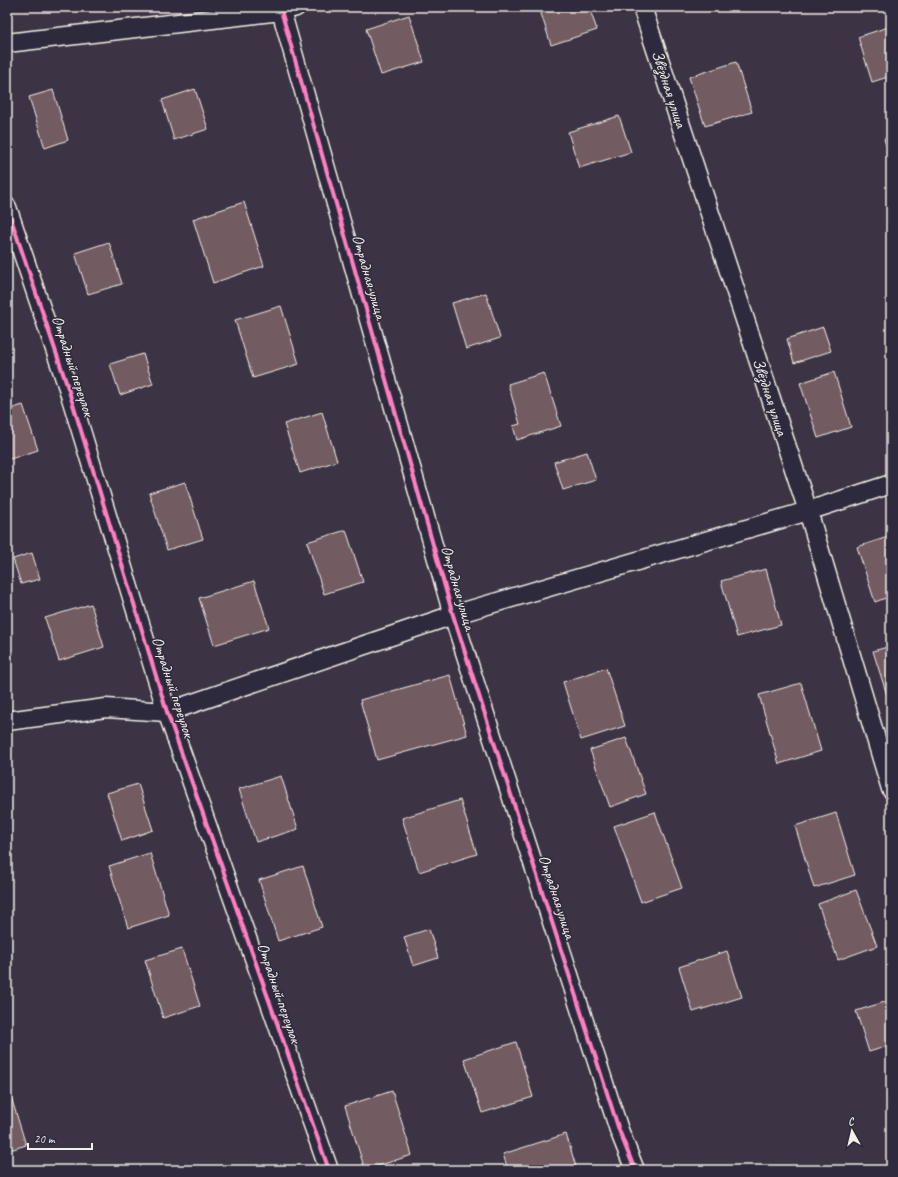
<svg xmlns="http://www.w3.org/2000/svg" width="898" height="1177" font-family="Caveat,sans-serif">
  <style>
    .building { fill: #725b62; stroke: #f4f1e8 }
    .lines { fill: none; stroke-linecap: round; stroke-linejoin: round }
    .street-casing { stroke: #f4f1e8; stroke-width: 21 }
    .street { stroke: #2f2a3d; stroke-width: 18 }
    .cycleway-casing { stroke: #2f2a3d; stroke-width: 6 }
    .cycleway { stroke: #ff80c0; stroke-width: 4 }
    .labels { text-anchor: middle; dominant-baseline: central; stroke-width: 3; stroke-linejoin: round; paint-order: stroke }
    .street-label { font-size: 16px; fill: #f4f1e8; stroke: #2f2a3d }
  </style>
  <rect width="100%" height="100%" fill="#3c3444"/>
  <filter id="ink" filterUnits="userSpaceOnUse"><feTurbulence type="fractalNoise" baseFrequency=".025" numOctaves="2"/><feDisplacementMap in="SourceGraphic" scale="8" xChannelSelector="R" yChannelSelector="G"/><feConvolveMatrix kernelMatrix="1 2 1 2 8 2 1 2 1" color-interpolation-filters="sRGB"/></filter>
  <g filter="url(#ink)">
    <path class="building" d="M539,7H589L597,30L551,45Z
      M409,15L424,62L381,75L366,29Z
      M891,26V76L872,82L858,37Z
      M736,62L752,112L705,126L689,77Z
      M195,89L208,129L174,140L162,100Z
      M53,90L68,140L45,148L29,97Z
      M619,116L631,152L579,168L568,132Z
      M891,137V161L884,139Z
      M244,202L264,266L213,283L193,219Z
      M109,242L122,284L88,294L75,253Z
      M486,293L500,338L466,349L452,303Z
      M281,306L299,364L253,378L235,320Z
      M823,327L831,351L794,363L787,339Z
      M143,354L153,384L120,395L110,364Z
      M834,372L851,427L818,438L800,383Z
      M544,373L561,426L517,440L513,426L520,424L508,384Z
      M23,405L38,450L7,460V410Z
      M322,412L337,461L300,473L284,424Z
      M587,452L596,480L563,490L554,462Z
      M185,482L203,539L167,550L149,493Z
      M346,530L363,582L324,594L307,542Z
      M891,536V596L875,602L857,547Z
      M32,553L40,579L21,584L13,559Z
      M766,569L781,625L737,637L721,581Z
      M254,581L269,628L214,645L199,598Z
      M91,604L104,647L59,661L45,618Z
      M891,646V708L873,651Z
      M606,668L625,726L581,740L563,682Z
      M450,675L467,735L377,760L360,700Z
      M801,683L821,751L779,764L759,695Z
      M626,738L646,794L610,807L590,750Z
      M281,776L298,829L256,842L239,789Z
      M138,784L153,830L122,841L107,793Z
      M460,800L477,854L419,872L402,818Z
      M655,812L682,888L641,902L614,826Z
      M836,813L855,875L814,888L795,826Z
      M150,853L169,915L128,928L109,866Z
      M303,866L322,927L278,941L259,880Z
      M856,890L877,946L838,960L818,904Z
      M429,929L438,958L413,966L404,937Z
      M182,949L200,1006L163,1018L145,960Z
      M727,951L742,997L693,1012L679,967Z
      M891,1000V1045L869,1052L856,1011Z
      M516,1042L533,1097L482,1113L464,1059Z
      M7,1084L26,1145L7,1151Z
      M392,1091L412,1155L365,1170L345,1106Z
      M566,1134L577,1170H508L503,1154Z"/>
    <g class="lines">
      <defs>
        <path id="street" d="M280,7L453,615L619,1130L635,1170
          M642,7L808,511L891,789
          M7,43L281,11L296,7
          M7,207L68,388L167,712L329,1170
          M7,721L106,708L167,712L453,615L808,511L891,484"/>
      </defs>
      <use href="#street" class="street-casing"/>
      <use href="#street" class="street"/>
      <defs>
        <path id="cycleway" d="M280,7L453,615L619,1130L635,1170
          M7,207L68,388L167,712L329,1170"/>
      </defs>
      <use href="#cycleway" class="cycleway-casing"/>
      <use href="#cycleway" class="cycleway"/>
    </g>
  </g>
  <g class="labels">
    <g class="street-label">
      <text transform="translate(669 89) rotate(72)">Звёздная улица</text>
      <text transform="translate(369 277) rotate(74)">Отрадная улица</text>
      <text transform="translate(73 366) rotate(72)">Отрадный переулок</text>
      <text transform="translate(770 397) rotate(72)">Звёздная улица</text>
      <text transform="translate(458 588) rotate(74)">Отрадная улица</text>
      <text transform="translate(173 687) rotate(72)">Отрадный переулок</text>
      <text transform="translate(557 897) rotate(72)">Отрадная улица</text>
      <text transform="translate(279 993) rotate(71)">Отрадный переулок</text>
    </g>
  </g>
  <rect width="898" height="1177" fill="none" stroke="#2f2a3d" stroke-width="24"/>
  <rect x="12" y="12" width="874" height="1153" fill="none" stroke="#f4f1e8" stroke-width="1.5" filter="url(#ink)"/>
  <g transform="translate(852 1131) rotate(352)" stroke="#2f2a3d" stroke-width="3" paint-order="stroke">
  <path d="M0-3L7 15L0 10L-7 15Z" fill="#f4f1e8"/>
  <text y="-6" font-size="11" font-weight="bold" text-anchor="middle" fill="#f4f1e8">С</text>
  </g>
  <path d="M28 1143v6h64v-6" fill="none" stroke="#f4f1e8" stroke-width="2"/>
  <text x="34" y="1143" font-size="12" fill="#f4f1e8" stroke="#2f2a3d" stroke-width="3" paint-order="stroke">20 m</text>
</svg>
